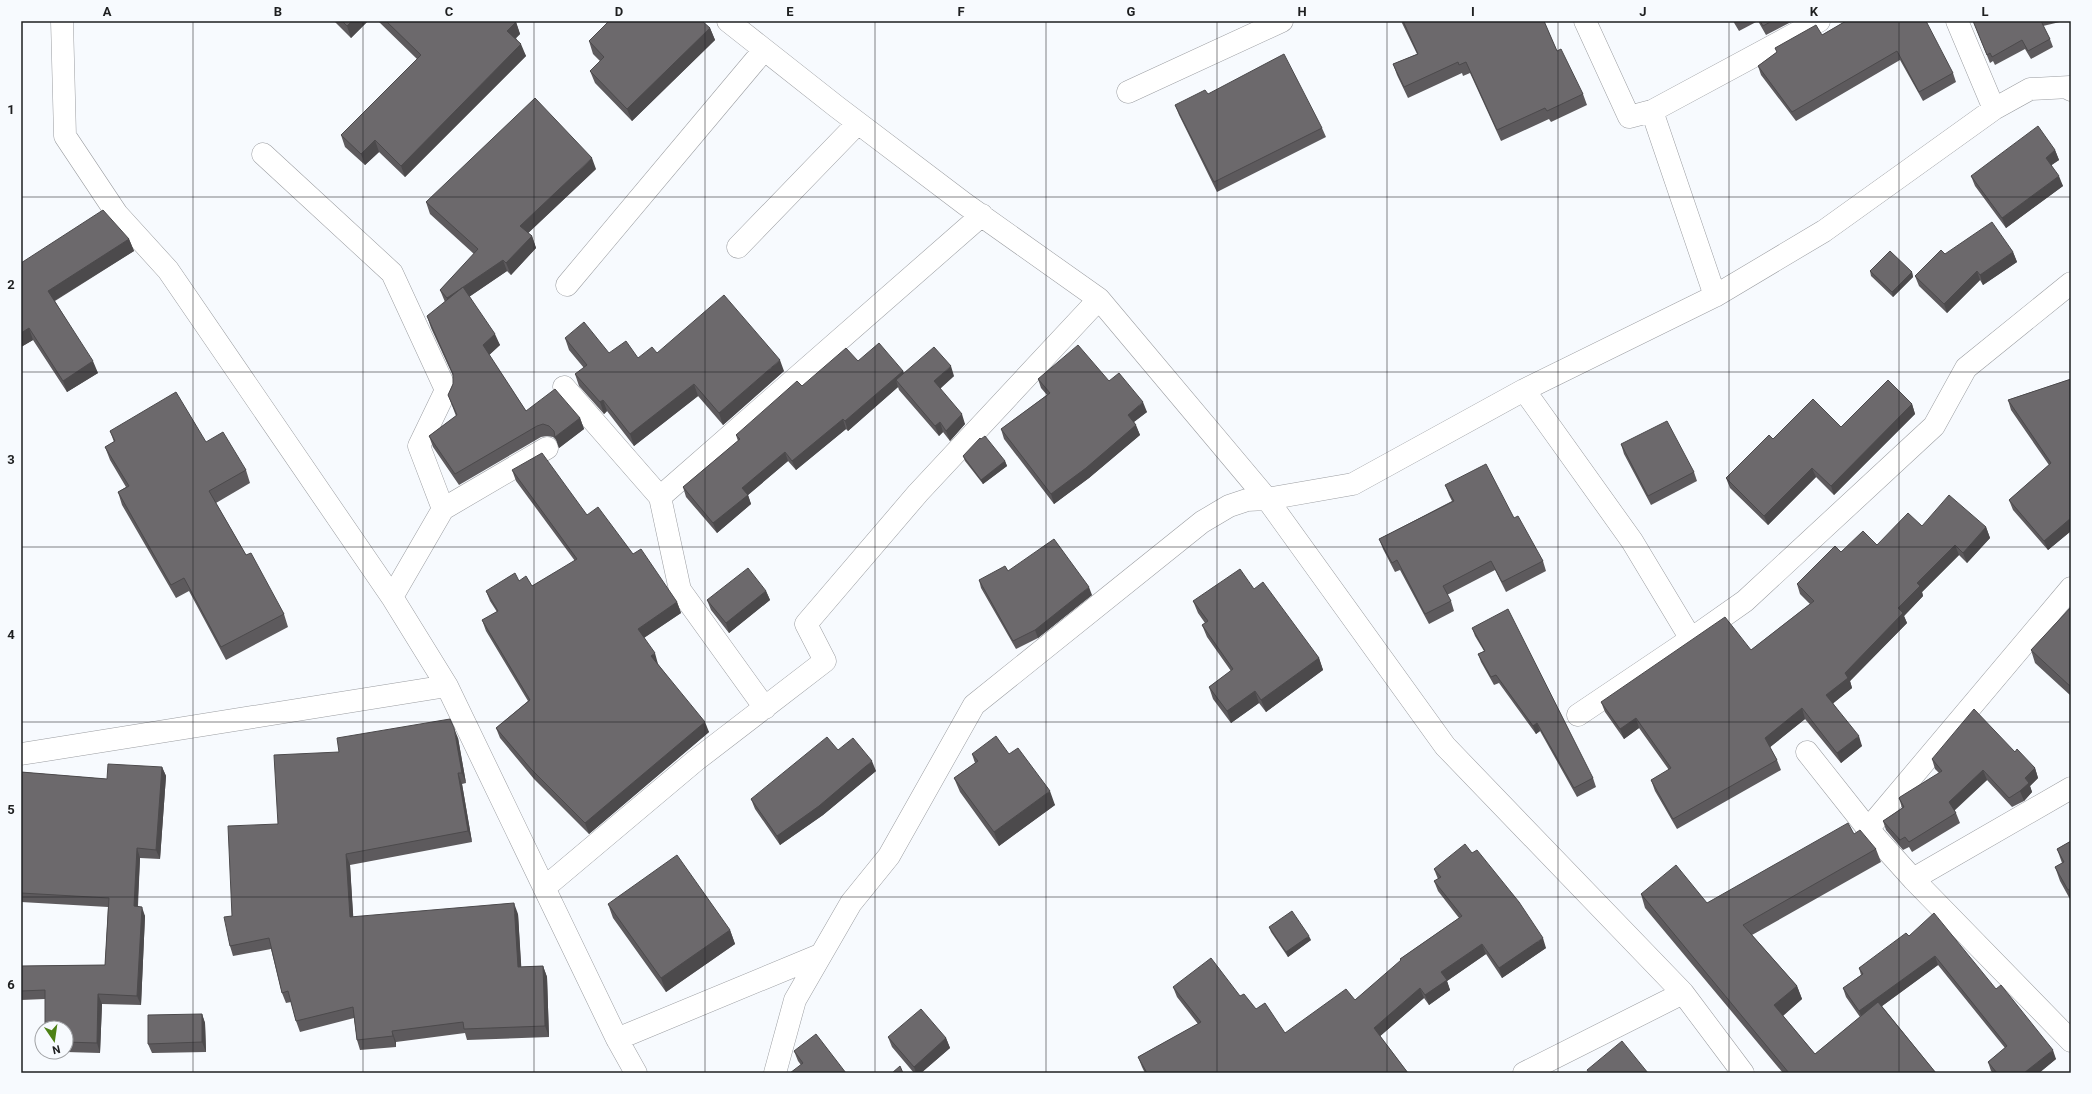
<svg xmlns="http://www.w3.org/2000/svg" width="2092" height="1094" font-family="Roboto,sans-serif">
  <style>
    .lines { fill: none; stroke-linecap: round; stroke-linejoin: round }
    .minor-casing { stroke: #9b9da1; stroke-width: 23 }
    .minor { stroke: #fff; stroke-width: 22 }
    .wall { fill: #5d5a5d }
    .shaded-wall { fill: #4c4a4c }
    .building { fill: #6c696c; stroke: #4c4a4c }
    .grid { fill: none; stroke: #1e1f20; stroke-width: 1; stroke-opacity: 0.55 }
    .neatline { fill: none; stroke: #1e1f20; stroke-width: 1.5 }
    .grid-label { font-size: 13px; text-anchor: middle; font-weight: bold; fill: #1e1f20 }
  </style>
  <rect width="100%" height="100%" fill="#f7fafe"/>
  <g class="lines">
    <defs>
      <path id="minor" d="M62,21L65,136L117,214L168,270L392,597L447,686L617,1039L636,1073
        M728,21L837,107L965,204L1099,299L1267,499L1445,746L1683,993L1743,1073
        M1585,21L1629,117L1652,111
        M1957,21L1994,109
        M1128,92L1282,21
        M263,154L392,273L446,390L419,446L443,509L392,597
        M738,247L858,123
        M567,285L764,50
        M1715,296L1652,111L1819,21
        M564,387L660,497L982,215
        M1524,390L1632,541L1691,639
        M660,497L680,590L765,708
        M443,509L547,448
        M1578,715L1691,639L1745,601L1934,426L1966,368L2071,283
        M1807,752L1868,829L1913,879L2071,1041
        M21,754L447,686
        M1868,829L2071,588
        M1913,879L2071,788
        M544,888L695,761L825,661L806,624L918,493L1099,299
        M617,1039L820,955
        M775,1073L795,1000L851,903L889,856L974,705L1202,522L1229,506L1247,500L1267,499L1353,484L1524,390L1715,296L1824,231L1994,109L2030,89L2070,87L2071,90
        M1524,1073L1683,993"/>
    </defs>
    <use href="#minor" class="minor-casing"/>
    <use href="#minor" class="minor"/>
  </g>
  <path class="wall" d="M334,21H368L351,38Z
    M378,21H515L516,22L520,34L516,38L526,56L405,177L379,152L365,165L345,147L341,135L417,59Z
    M1401,21H1544L1557,51L1583,94L1587,105L1551,122L1549,119L1501,141L1470,73L1463,76L1462,73L1408,98L1397,75L1393,64L1417,54Z
    M1733,21H1793L1766,35L1758,21L1739,31Z
    M1846,21L1953,73L1956,82L1923,101L1900,60L1796,121L1761,75L1758,66L1777,52L1775,48L1822,35Z
    M1973,21H2064L2043,26L2050,39L2053,47L2031,59L2025,49L1995,65L1993,61L1990,63Z
    M710,28L715,40L632,121L595,83L590,71L600,61L593,54L589,41Z
    M1208,94L1322,128L1326,137L1217,192L1179,115L1175,105Z
    M2055,150L2059,160L2051,165L2063,186L2006,228L1975,186L1971,176Z
    M596,169L528,233L532,236L536,248L511,275L507,271L469,297L500,345L489,355L526,411L580,418L584,429L559,448L557,441L553,437L547,436L541,437L459,485L433,447L429,436L456,416L448,395L453,384V376L431,328L427,316L445,302L440,290L474,254L430,214L426,202Z
    M129,239L134,251L55,301L98,373L67,392L33,340L21,347V263Z
    M2013,252L2017,262L1983,285L1980,280L1947,313L1919,286L1915,276L1945,254Z
    M1870,271L1912,272L1913,277L1893,297L1871,276Z
    M565,338L609,353L638,358L657,353L784,371L723,425L698,396L634,446L607,411L604,414L579,386L575,374L584,368L569,350Z
    M903,371L904,373L954,376L940,389L965,424L950,441L943,432L939,436L899,390L898,387L848,431L846,429L796,470L788,461L748,495L751,504L717,533L686,497L683,487L738,441L736,435L802,386Z
    M1038,379L1109,381L1147,412L1134,422L1140,435L1089,478L1054,504L1004,439L1001,429L1047,395L1041,388Z
    M2071,379V531L2048,550L2013,510L2009,500L2049,465L2011,410L2008,400Z
    M1912,404L1915,414L1834,495L1816,477L1768,525L1730,488L1726,478L1773,439L1841,427Z
    M110,431L206,442L246,470L250,483L216,503L246,555L284,614L288,627L226,660L189,591L176,598L122,505L118,492L126,487L110,460L105,447L114,442Z
    M1621,444L1694,472L1697,481L1651,505L1624,454Z
    M963,456L1005,461L1007,466L983,484L965,461Z
    M512,470L587,515L633,554L677,602L681,613L644,638L658,664L709,732L589,834L534,779L500,738L496,728L528,701L486,631L482,620L497,612L490,601L486,591L519,581L532,586L575,561L516,481Z
    M1445,485L1514,518L1543,561L1546,571L1506,592L1495,570L1447,595L1451,601L1454,611L1429,624L1400,570L1395,572L1383,549L1379,539L1452,501L1449,495Z
    M1922,526L1986,527L1990,538L1967,563L1959,555L1922,592L1923,596L1904,616L1907,623L1850,681L1852,688L1833,703L1862,746L1841,763L1805,719L1770,747L1777,760L1781,770L1677,829L1655,791L1651,780L1669,770L1639,728L1624,739L1605,712L1601,702L1751,650L1810,604L1800,594L1797,584L1841,552L1877,545Z
    M1008,571L1092,595L1038,638L1016,649L981,588L979,580Z
    M1254,589L1319,658L1323,670L1266,712L1259,703L1231,723L1213,699L1209,687L1231,671L1207,637L1202,625L1205,623L1198,613L1193,601Z
    M766,591L770,600L729,633L711,610L707,600Z
    M2071,607V696L2035,663L2031,650Z
    M1472,628L1593,778L1596,787L1577,797L1540,731L1536,734L1499,683L1494,685L1481,662L1478,654L1484,651L1475,636Z
    M458,738L466,783L462,784L472,842L350,865L353,917L518,914L521,967L543,966L547,977L549,1037L467,1040L465,1033L396,1042V1047L360,1050L357,1040L354,1018L300,1032L296,1021L291,1002L286,1003L282,993L271,949L233,956L230,946L232,916L278,824L339,752Z
    M838,750L876,771L823,815L780,845L755,809L751,799Z
    M2015,752L2035,768L2038,778L2030,786L2032,792L2024,801L2012,807L1987,780L1954,810L1956,813L1960,823L1912,852L1909,847L1903,850L1886,830L1883,821L1902,808L1899,798L1939,773L1935,769L1932,759Z
    M972,754H1009L1055,805L999,846L960,792L954,778L975,763Z
    M162,767L166,776L160,859L140,858L138,906L145,916L141,1005L102,1004L100,1053L66,1052V1028L45,999L21,1000V966L105,965L108,907L21,902V772L107,779Z
    M1854,834L1876,849L1881,862L1752,935L1797,986L1802,999L1783,1016L1815,1054L1860,1017L1846,997L1843,988L1861,975L1859,968L1909,936L1996,989L2056,1059L2039,1073H1993L1991,1071L1988,1062L2005,1048L1938,965L1882,1006L1936,1073H1783L1645,908L1641,894L1707,903Z
    M2071,841V901L2060,881L2055,867L2062,863L2057,849Z
    M1434,869L1546,948L1502,978L1486,954L1447,981L1450,990L1429,1005L1424,998L1380,1036L1408,1073H1145L1142,1067L1138,1057L1198,1024L1177,997L1173,987L1240,996L1285,1033L1355,1000L1401,961L1400,959L1459,918L1438,891L1434,881L1438,879Z
    M608,904L730,930L735,944L666,992L613,918Z
    M1269,927L1311,940L1288,957L1271,932Z
    M202,1014L205,1023L206,1052L152,1053L148,1044Z
    M888,1037L946,1038L950,1048L921,1073H914L892,1047Z
    M794,1051L846,1073L801,1065L798,1061Z"/>
  <path class="shaded-wall" d="M352,21H368L351,38L347,26Z
    M516,22L520,34L512,42L507,31Z
    M710,28L715,40L632,121L627,109Z
    M521,44L526,56L405,177L401,166Z
    M375,140L379,152L365,165L361,154Z
    M2055,150L2059,160L2049,167L2046,158Z
    M592,158L596,169L524,237L520,226Z
    M2059,176L2063,186L2006,228L2002,218Z
    M532,236L536,248L511,275L506,263Z
    M129,239L134,251L52,302L48,291Z
    M2013,252L2017,262L1983,285L1980,275Z
    M503,260L507,271L451,309L447,298Z
    M1977,271L1980,280L1947,313L1944,304Z
    M1912,272L1913,277L1893,297L1892,292Z
    M29,328L33,340L21,347V333Z
    M495,334L500,345L487,357L483,345Z
    M780,360L784,371L723,425L719,413Z
    M93,361L98,373L67,392L63,381Z
    M951,366L954,376L937,391L934,381Z
    M903,371L906,380H896L898,387L848,431L845,421Z
    M694,384L698,396L634,446L630,434Z
    M603,400L607,411L604,414L600,402Z
    M1143,402L1147,412L1131,424L1128,415Z
    M1912,404L1915,414L1834,495L1831,486Z
    M962,414L965,424L950,441L946,431Z
    M580,418L584,429L559,448L555,437Z
    M843,419L846,429L796,470L792,461Z
    M940,422L943,432L939,436L935,426Z
    M1136,425L1140,435L1089,478L1054,504L1051,494Z
    M785,452L788,461L748,495L751,504L717,533L713,523L742,488Z
    M1005,461L1007,466L983,484L981,480Z
    M1812,468L1816,477L1768,525L1764,516Z
    M2071,514V531L2048,550L2044,541Z
    M1986,527L1990,538L1967,563L1963,553Z
    M1955,545L1959,555L1922,592L1923,596L1904,616L1907,623L1850,681L1852,688L1830,706L1826,695L1898,608L1917,583Z
    M1089,587L1092,595L1038,638L1035,630Z
    M766,591L770,600L729,633L726,623Z
    M677,602L681,613L642,639L638,629Z
    M655,653L658,664L655,666L651,656Z
    M1319,658L1323,670L1266,712L1261,700Z
    M1255,691L1259,703L1231,723L1227,711Z
    M1802,708L1805,719L1769,748L1765,738Z
    M1636,718L1639,728L1624,739L1620,729Z
    M705,722L709,732L589,834L585,823Z
    M1537,723L1540,731L1536,734L1533,726Z
    M454,728L458,738L466,783L462,773Z
    M1859,736L1862,746L1841,763L1837,753Z
    M872,761L876,771L823,815L780,845L777,836Z
    M162,767L166,776L160,859L156,850Z
    M2035,768L2038,778L2030,786L2032,792L2024,801L2020,791L2025,778Z
    M1983,770L1987,780L1953,812L1949,802Z
    M458,773L462,784L472,842L468,831Z
    M1050,791L1055,805L999,846L994,832Z
    M137,848L140,858L137,915L134,906Z
    M346,854L350,865L354,928L350,917Z
    M514,903L518,914L522,978L518,967Z
    M142,907L145,916L141,1005L137,996Z
    M730,930L735,944L666,992L661,978Z
    M1309,936L1311,940L1288,957L1286,952Z
    M1543,938L1546,948L1502,978L1499,968Z
    M1482,944L1486,954L1447,981L1450,990L1429,1005L1425,995L1441,972Z
    M1935,956L1938,965L1863,1020L1859,1011Z
    M543,966L547,977L549,1037L545,1026Z
    M1797,986L1802,999L1779,1019L1774,1005Z
    M1420,988L1424,998L1378,1038L1374,1028Z
    M98,994L102,1004L100,1053L97,1043Z
    M202,1014L205,1023L206,1052L202,1042Z
    M392,1031L396,1042V1047L393,1036Z
    M946,1038L950,1048L921,1073H916L914,1067Z
    M2053,1050L2056,1059L2039,1073H2024Z"/>
  <path class="building" d="M342,21H352L347,26Z
    M386,21H515L516,22L507,31L521,44L401,166L375,140L361,154L341,135L421,55Z
    M609,21H702L710,28L627,109L590,71L604,57L589,41Z
    M1403,21H1544L1557,51L1561,49L1583,94L1547,111L1545,108L1497,130L1466,62L1459,65L1458,62L1404,87L1393,64L1418,54Z
    M1760,21H1772L1763,26Z
    M1846,21H1926L1953,73L1919,92L1897,51L1792,112L1758,66L1777,52L1775,48L1816,25L1822,35Z
    M1973,21H2041L2050,39L2028,51L2022,40L1992,57L1990,53L1987,55Z
    M1284,54L1322,128L1214,182L1175,105L1205,90L1208,94Z
    M535,98L592,158L520,226L532,236L506,263L503,260L447,298L440,290L478,249L426,202Z
    M2038,126L2055,150L2046,158L2059,176L2002,218L1971,176Z
    M103,210L129,239L48,291L93,361L63,381L29,328L21,333V263Z
    M1992,222L2013,252L1980,275L1977,271L1944,304L1915,276L1941,250L1945,254Z
    M1890,251L1912,272L1892,292L1870,271Z
    M463,287L495,334L483,345L526,411L555,389L580,418L555,437L554,431L549,426L543,424L537,426L455,474L429,436L457,415L448,395L453,384V374L427,316Z
    M724,295L780,360L719,413L694,384L630,434L603,400L600,402L575,374L587,365L565,338L584,322L609,353L626,341L638,358L652,347L657,353Z
    M879,343L903,371L845,421L843,419L792,461L785,452L742,488L748,495L713,523L683,487L740,439L736,435L797,381L802,386L846,348L858,361Z
    M1078,345L1109,381L1119,373L1143,402L1128,415L1136,425L1086,468L1051,494L1001,429L1050,393L1038,379Z
    M934,347L951,366L934,381L962,414L946,431L940,422L935,426L896,380Z
    M2071,379V514L2070,515L2071,517V518L2044,541L2009,500L2051,463L2008,400Z
    M1888,380L1912,404L1831,486L1812,468L1764,516L1726,478L1769,435L1773,439L1813,399L1841,427Z
    M176,392L206,442L223,432L246,470L209,491L246,555L251,553L284,614L221,647L184,578L171,585L118,492L129,486L105,447L115,441L110,431Z
    M1667,421L1694,472L1648,496L1621,444Z
    M985,436L1005,461L981,480L963,456L980,438L981,439Z
    M542,453L587,515L598,507L633,554L641,549L677,602L638,629L655,653L651,656L705,722L585,823L531,769L496,728L530,700L482,620L498,611L486,591L515,573L519,581L526,576L532,586L577,559L512,470Z
    M1486,464L1514,518L1518,516L1543,561L1502,582L1491,561L1443,586L1451,601L1425,614L1397,560L1392,563L1379,539L1454,501L1445,485Z
    M1949,495L1986,527L1963,553L1955,545L1917,583L1920,586L1898,608L1903,613L1845,673L1848,678L1826,695L1859,736L1837,753L1802,708L1765,738L1777,760L1673,819L1651,780L1671,768L1636,718L1620,729L1601,702L1725,617L1751,650L1814,601L1797,584L1835,546L1841,552L1863,531L1877,545L1908,513L1922,526Z
    M1054,539L1089,587L1035,630L1013,641L979,580L1005,566L1008,571Z
    M748,568L766,591L726,623L707,600Z
    M1240,569L1254,589L1263,582L1319,658L1261,700L1255,691L1227,711L1209,687L1233,669L1202,625L1208,621L1193,601Z
    M2071,607V687L2031,650Z
    M1508,609L1593,778L1574,788L1537,723L1533,726L1496,675L1491,677L1478,654L1485,651L1472,628Z
    M1974,709L2015,752L2017,749L2035,768L2025,778L2029,783L2020,791L2009,798L1983,770L1949,802L1956,813L1909,842L1905,837L1900,840L1883,821L1904,807L1899,798L1900,797L1942,771L1932,759Z
    M450,719L454,728L462,773H458L468,831L346,854L350,917L514,903L518,967L543,966L545,1026L464,1029L463,1022L392,1031L393,1036L357,1040L353,1007L296,1021L288,991L282,993L269,938L230,946L224,917L232,916L228,826L278,824L274,755L339,752L337,738Z
    M996,736L1009,754L1018,748L1050,791L994,832L954,778L978,761L972,754Z
    M827,737L838,750L853,738L872,761L819,806L777,836L751,799Z
    M108,764L162,767L156,850L137,848L134,906L142,907L137,996L98,994L97,1043L66,1042V1028H45V990L21,991V966L105,965L109,898L21,893V772L107,779Z
    M1848,823L1854,834L1860,830L1876,849L1743,925L1797,986L1774,1005L1815,1054L1878,1002L1936,1073H1789L1641,894L1676,865L1707,903Z
    M2071,841V888L2068,890L2055,867L2064,862L2057,849Z
    M1465,844L1472,853L1477,850L1519,902L1543,938L1499,968L1482,944L1441,972L1447,980L1425,995L1420,988L1374,1028L1408,1073H1147L1138,1057L1201,1022L1173,987L1211,958L1240,996L1244,994L1256,1009L1265,1003L1285,1033L1346,989L1355,1000L1401,960L1400,959L1462,916L1434,881L1441,877L1434,869Z
    M677,855L730,930L661,978L608,904Z
    M1292,911L1309,936L1286,952L1269,927Z
    M1934,913L1996,989L2001,985L2053,1050L2024,1073H1997L1988,1062L2007,1046L1935,956L1859,1011L1843,988L1863,974L1859,968L1906,933L1909,936Z
    M921,1009L946,1038L914,1067L888,1037Z
    M202,1014V1042L148,1044V1015Z
    M816,1034L846,1073H790L803,1063L794,1051Z
    M1622,1041L1648,1073H1589L1587,1070Z
    M900,1066L903,1073H892Z"/>
  <path class="grid" d="M193,21V1073M363,21V1073M534,21V1073M705,21V1073M875,21V1073M1046,21V1073M1217,21V1073M1387,21V1073M1558,21V1073M1729,21V1073M1899,21V1073M21,197H2071M21,372H2071M21,547H2071M21,722H2071M21,897H2071"/>
  <rect width="2092" height="1094" fill="none" stroke="#f7fafe" stroke-width="44"/>
  <g transform="translate(54 1040) rotate(167)"><circle r="19" fill="#f7fafe" stroke="#a0a2a5"/>
  <path d="M0-3L7 15L0 10L-7 15Z" fill="#4d8115"/>
  <text y="-6" font-size="11" font-weight="bold" text-anchor="middle" fill="#1e1f20">N</text>
  </g>
  <rect x="22" y="22" width="2048" height="1050" class="neatline"/>
  <g class="grid-label">
    <text x="107" y="16">A</text>
    <text x="278" y="16">B</text>
    <text x="449" y="16">C</text>
    <text x="619" y="16">D</text>
    <text x="790" y="16">E</text>
    <text x="961" y="16">F</text>
    <text x="1131" y="16">G</text>
    <text x="1302" y="16">H</text>
    <text x="1473" y="16">I</text>
    <text x="1643" y="16">J</text>
    <text x="1814" y="16">K</text>
    <text x="1985" y="16">L</text>
    <text x="11" y="114">1</text>
    <text x="11" y="289">2</text>
    <text x="11" y="464">3</text>
    <text x="11" y="639">4</text>
    <text x="11" y="814">5</text>
    <text x="11" y="989">6</text>
  </g>
</svg>
